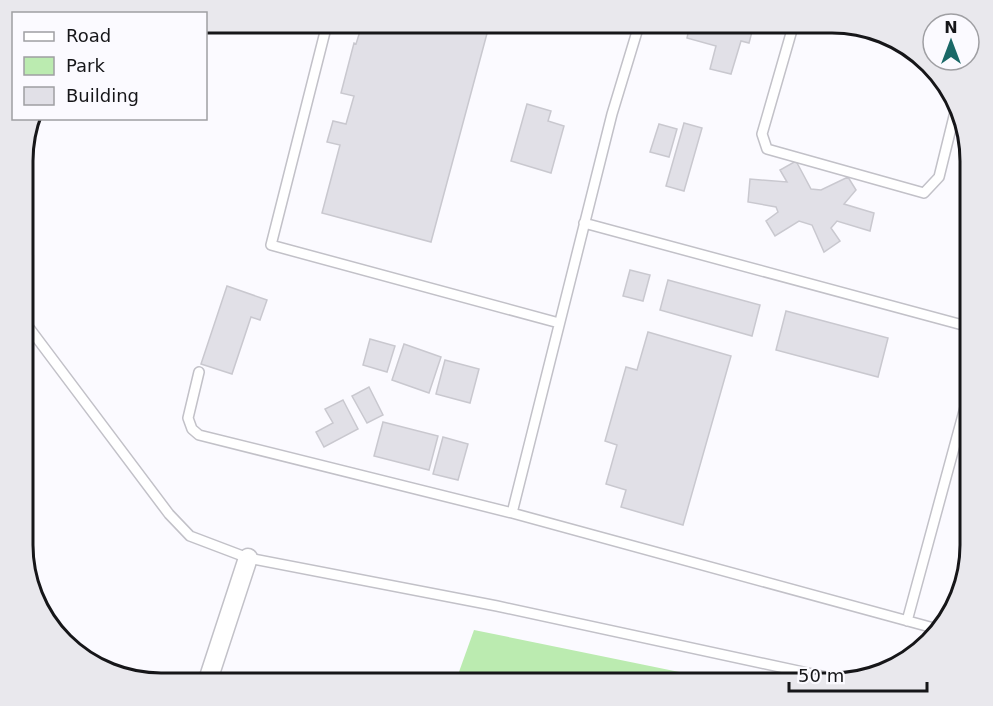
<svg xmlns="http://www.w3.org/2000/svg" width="993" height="706" font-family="'DejaVu Sans',sans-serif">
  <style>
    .green { fill: #bbebb0 }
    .building { fill: #e1e0e7; stroke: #c9c8cf; stroke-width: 1.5 }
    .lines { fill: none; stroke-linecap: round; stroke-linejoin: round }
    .lane-casing { stroke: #c2c1c8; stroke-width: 12 }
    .street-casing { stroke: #c2c1c8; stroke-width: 21 }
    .lane { stroke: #fff; stroke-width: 9 }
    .street { stroke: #fff; stroke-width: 18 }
    .rim { fill: none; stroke: #161619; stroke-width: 3 }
  </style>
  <rect width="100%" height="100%" fill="#fbfaff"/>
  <path class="green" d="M474,630L733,683H455Z"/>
  <path class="building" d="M690,24H754L749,43L741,41L731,74L710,69L716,46L687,38Z
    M489,26L431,242L322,213L340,145L327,142L333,121L346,124L354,96L341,93L354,43L356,44L361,28Z
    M527,104L551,111L548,121L564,126L551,173L511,161Z
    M684,123L702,128L684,191L666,186Z
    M659,124L677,129L669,157L650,152Z
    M796,161L811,189L821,190L848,177L856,190L844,204L874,213L870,231L837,221L831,228L840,241L824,252L812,225L799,221L775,236L766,221L778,212L776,207L748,202L750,179L787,182L780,170Z
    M630,270L650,275L643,301L623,296Z
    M668,280L760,305L752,336L660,310Z
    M227,286L267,300L260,320L251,317L232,374L201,364Z
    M786,311L888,338L878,377L776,350Z
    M648,332L731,356L683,525L621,507L626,490L606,484L617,445L605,441L626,367L637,370Z
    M370,339L395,346L387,372L363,365Z
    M404,344L441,357L429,393L392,380Z
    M445,360L479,369L470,403L436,394Z
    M369,387L383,415L367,423L352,396Z
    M343,400L358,429L324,447L316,432L333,423L325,409Z
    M383,422L438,436L429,470L374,456Z
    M443,437L468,444L458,480L433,474Z"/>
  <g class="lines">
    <defs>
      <path id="lane" d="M794,23L762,134L767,149L924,193L939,177L957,104
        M326,28L271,245L559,323
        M584,223L970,327
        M24,321L169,514L190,536L248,558L497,606L845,681
        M199,372L188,418L192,429L199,435L512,513L941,630
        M512,513L612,114L639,25
        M907,621L970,389"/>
      <path id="street" d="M207,683L248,558"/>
    </defs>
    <use href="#lane" class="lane-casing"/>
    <use href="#street" class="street-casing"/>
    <use href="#lane" class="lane"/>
    <use href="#street" class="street"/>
  </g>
  <path d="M0 0H993V706H0ZM161 33H832A128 128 0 0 1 960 161V545A128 128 0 0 1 832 673H161A128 128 0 0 1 33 545V161A128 128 0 0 1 161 33Z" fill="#e9e8ed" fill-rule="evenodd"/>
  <path class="rim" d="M161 33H832A128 128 0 0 1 960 161V545A128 128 0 0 1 832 673H161A128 128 0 0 1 33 545V161A128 128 0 0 1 161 33Z"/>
  <rect x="12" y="12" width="195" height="108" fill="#fbfaff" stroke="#9f9fa3" stroke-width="1.5"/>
  <rect x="24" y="32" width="30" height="9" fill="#ffffff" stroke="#9f9fa3" stroke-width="1.5"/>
  <text x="66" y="42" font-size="18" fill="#161619">Road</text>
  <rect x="24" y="57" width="30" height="18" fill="#bbebb0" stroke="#9f9fa3" stroke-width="1.5"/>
  <text x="66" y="72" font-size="18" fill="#161619">Park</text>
  <rect x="24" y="87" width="30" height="18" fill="#e1e0e7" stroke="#9f9fa3" stroke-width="1.5"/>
  <text x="66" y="102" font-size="18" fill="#161619">Building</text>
  <g transform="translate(951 42)"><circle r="28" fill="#fbfaff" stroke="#9f9fa3" stroke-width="1.5"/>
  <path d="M0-4.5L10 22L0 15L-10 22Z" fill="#1a6867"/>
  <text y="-9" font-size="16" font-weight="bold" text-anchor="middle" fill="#161619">N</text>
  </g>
  <path d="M789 682v9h138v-9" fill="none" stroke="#161619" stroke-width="3"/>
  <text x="798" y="682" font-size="18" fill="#161619" stroke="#fbfaff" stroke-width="4.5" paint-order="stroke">50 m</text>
</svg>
